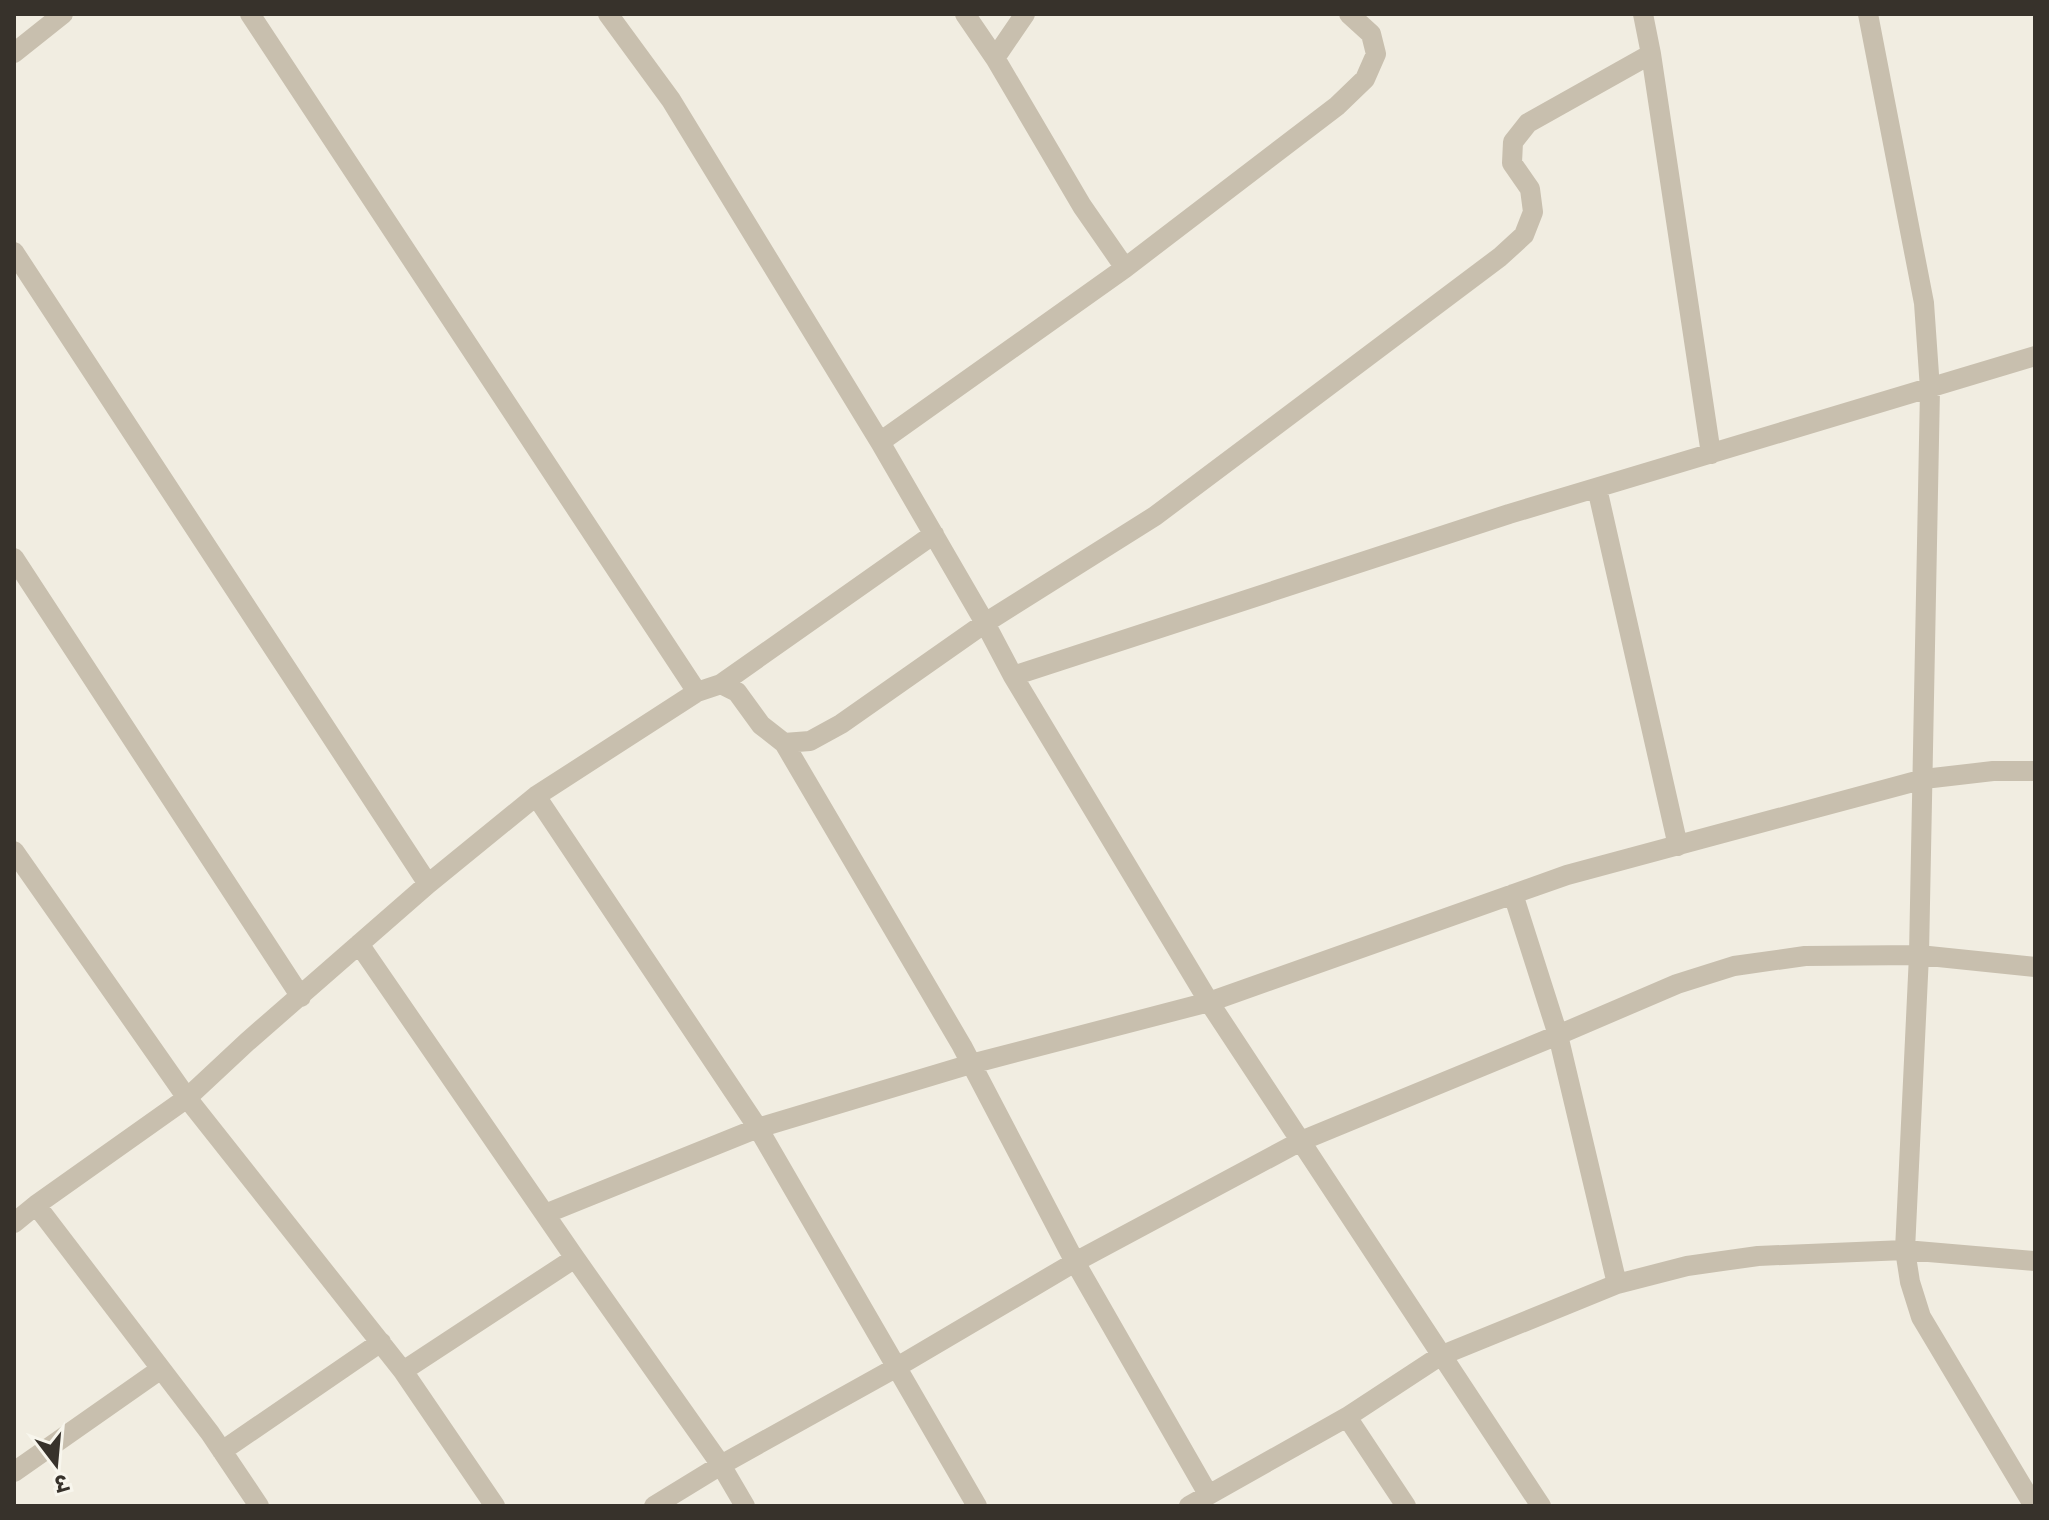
<svg xmlns="http://www.w3.org/2000/svg" width="2049" height="1520" font-family="Poppins,'Noto Sans Devanagari',sans-serif">
  <style>
    .lines { fill: none; stroke-linecap: round; stroke-linejoin: round }
    .street { stroke: #c8bfae; stroke-width: 20 }
  </style>
  <rect width="100%" height="100%" fill="#f1ede1"/>
  <g class="lines">
    <path class="street" d="M250,14L697,692
      M608,14L671,100L880,442L985,623L1013,676L1209,1002L1541,1506
      M965,14L995,58L1082,206L1125,268
      M1643,14L1651,54L1711,454
      M1868,14L1924,303L1930,389L1919,955L1905,1250L1910,1282L1921,1317L2034,1506
      M14,53L63,14
      M995,58L1025,14
      M14,252L428,884
      M880,442L1125,268L1337,106L1365,79L1376,54L1371,34L1349,14
      M1597,488L1678,846
      M14,558L301,997
      M1013,676L1509,514L2035,356
      M721,684L934,534
      M784,743L962,1046L1075,1262L1208,1494
      M536,796L758,1128L977,1506
      M14,851L187,1098L403,1371L495,1506
      M1513,894L1558,1035L1617,1284
      M359,944L575,1258L721,1465L745,1506
      M36,1205L210,1433L259,1506
      M545,1214L758,1128L971,1064L1209,1002L1567,875L1924,779L1993,771H2035
      M14,1223L36,1205L187,1098L247,1042L428,884L536,796L697,692L721,684L737,692L761,725L784,743L810,741L841,724L985,623L1155,516L1500,257L1524,235L1533,212L1530,189L1512,163L1513,142L1528,123L1651,54
      M403,1371L575,1258
      M1347,1417L1406,1506
      M222,1451L381,1342
      M14,1472L161,1369
      M654,1506L721,1465L897,1367L1075,1262L1301,1141L1558,1035L1677,984L1734,966L1805,956L1919,955L2035,967
      M1189,1506L1347,1417L1440,1356L1617,1284L1687,1266L1758,1256L1905,1250L2035,1261"/>
  </g>
  <rect width="2049" height="1520" fill="none" stroke="#37322b" stroke-width="32"/>
  <g transform="translate(56 1464) rotate(164)" stroke="#f8f6ed" stroke-width="6" paint-order="stroke">
  <path d="M0-6L14 30L0 20L-14 30Z" fill="#37322b"/>
  <text y="-12" font-size="22" font-weight="bold" text-anchor="middle" fill="#37322b">उ</text>
  </g>
</svg>
